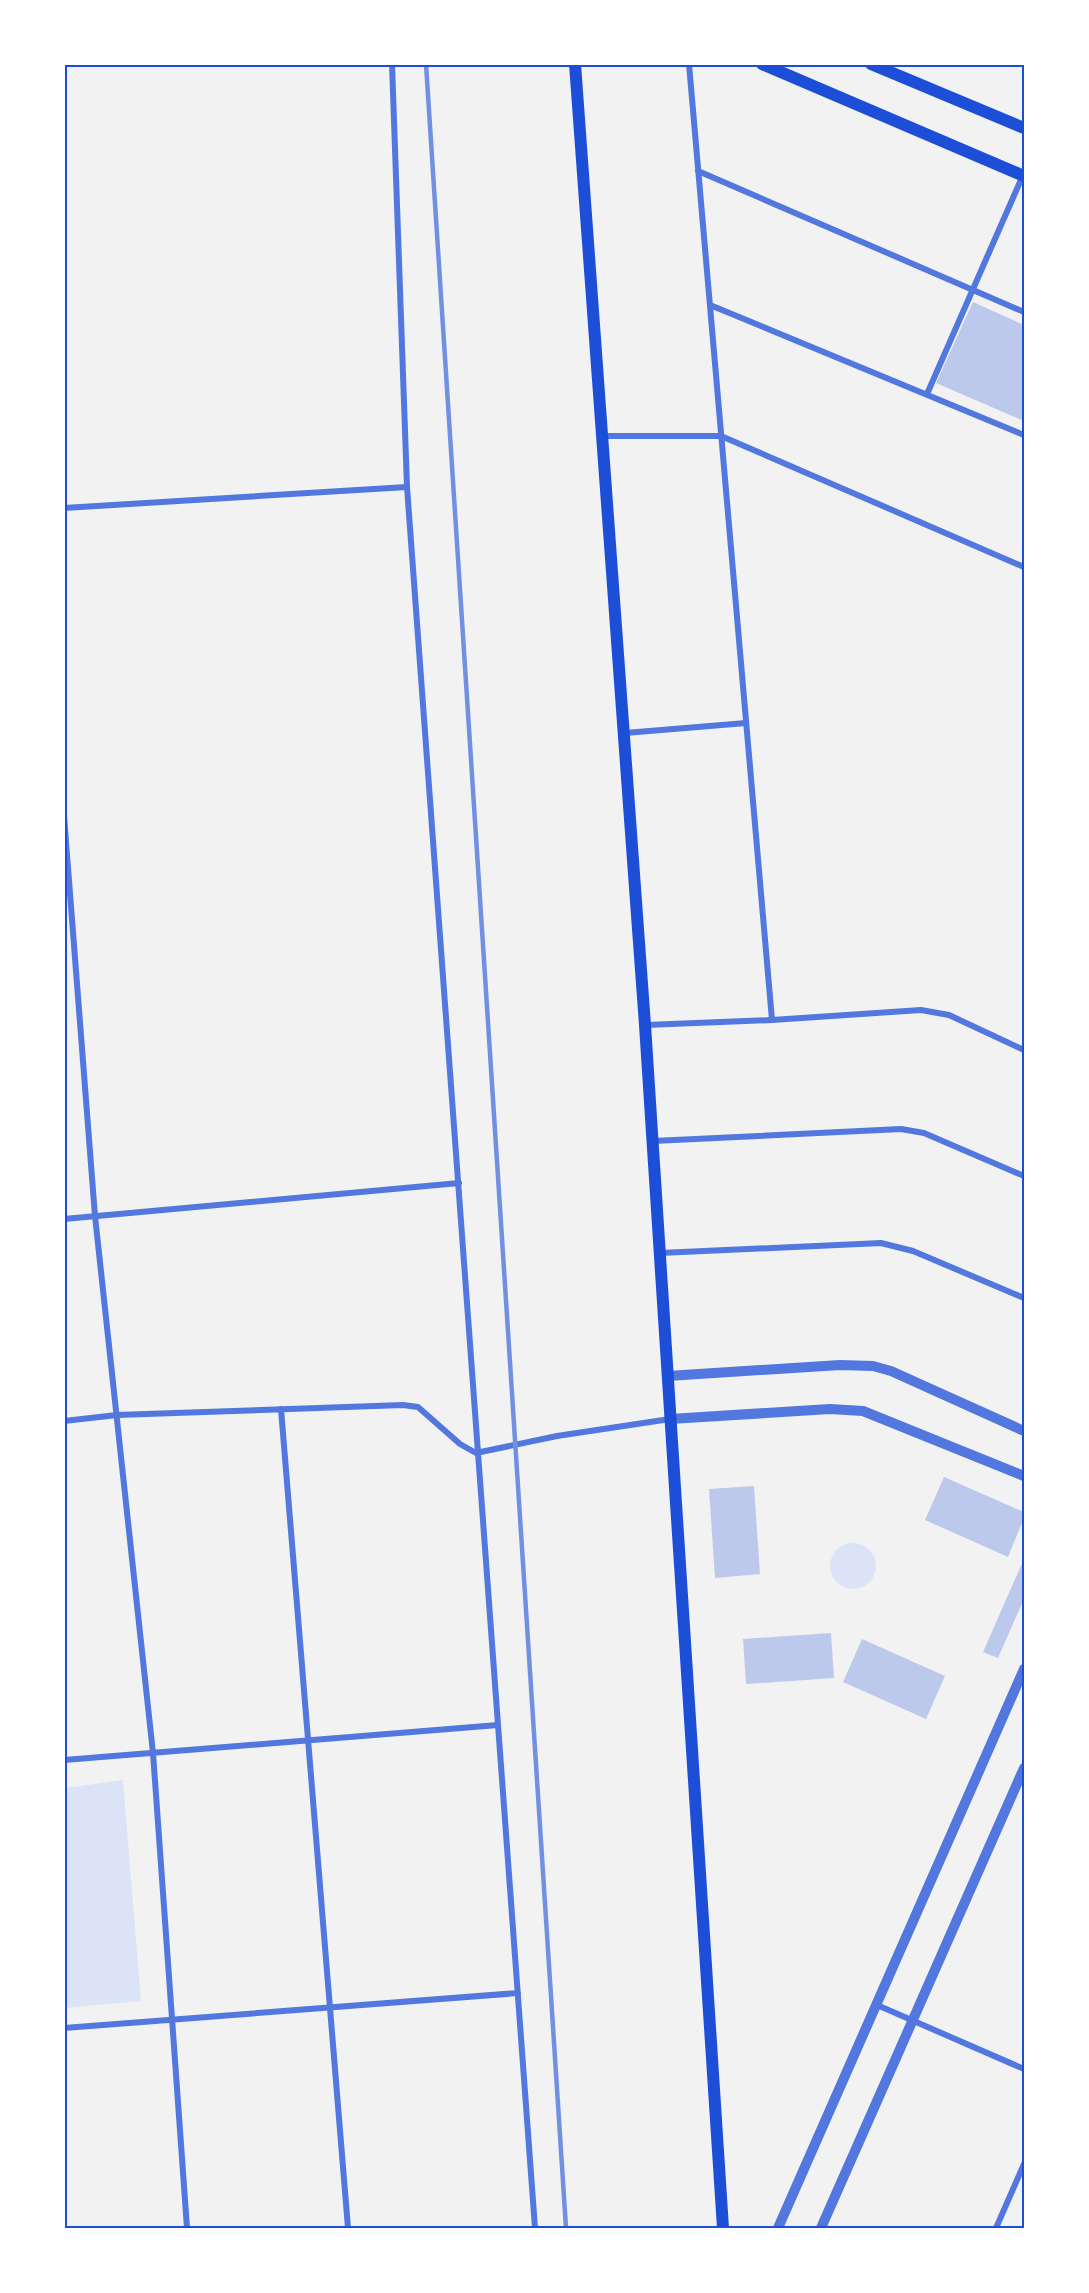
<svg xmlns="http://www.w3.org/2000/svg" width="1089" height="2293" font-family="Lato,sans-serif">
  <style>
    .green { fill: #dbe4f7 }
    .building { fill: #bdc9ec }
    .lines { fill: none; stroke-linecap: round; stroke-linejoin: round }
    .minor { stroke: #5277de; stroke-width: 6 }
    .tertiary { stroke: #5277de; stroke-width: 10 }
    .secondary { stroke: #1d4ed8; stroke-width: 12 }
    .rail { stroke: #7290e2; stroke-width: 4.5 }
    .neatline { fill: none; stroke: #1d4ed8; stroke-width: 2 }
  </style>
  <rect width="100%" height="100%" fill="#f2f2f2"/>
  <path class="green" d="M830 1566a23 23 0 1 1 46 0a23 23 0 1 1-46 0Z
    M123,1780L141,2001L65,2008V1788Z"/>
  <path class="building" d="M973,302L1024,325V421L936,383Z
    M944,1477L1024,1512V1518L1008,1557L925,1520Z
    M754,1486L760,1574L715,1578L709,1489Z
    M1024,1559V1599L998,1658L983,1652Z
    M831,1633L834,1678L746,1684L743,1639Z
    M862,1639L945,1676L926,1719L843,1682Z"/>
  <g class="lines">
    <path class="minor" d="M392,64L407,487L535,2228
      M689,64L772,1020
      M698,171L1024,312
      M710,305L1024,435
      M927,394L1023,175
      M604,436H721L1024,567
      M64,508L407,487
      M625,733L746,723
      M64,816L95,1216L153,1753L187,2228
      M646,1025L772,1020L921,1010L949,1015L1024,1050
      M653,1141L901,1129L924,1133L1024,1176
      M64,1219L459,1183
      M660,1253L881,1243L913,1251L1024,1298
      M281,1409L348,2228
      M64,1421L117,1415L403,1405L418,1407L460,1444L476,1453L557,1436L670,1419
      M64,1760L498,1725
      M877,2005L1024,2069
      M64,2028L518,1993
      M996,2228L1024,2164"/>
    <path class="tertiary" d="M668,1376L840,1365L873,1366L891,1371L1024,1431
      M670,1419L830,1409L863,1411L1024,1476
      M778,2228L1024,1669
      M821,2228L1024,1768"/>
    <path class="secondary" d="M575,64L645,1025L723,2228
      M762,64L1024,176
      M871,64L1024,128"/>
    <path class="rail" d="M426,64L566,2228"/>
  </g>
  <rect width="1089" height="2293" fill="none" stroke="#ffffff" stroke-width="132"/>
  <rect x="66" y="66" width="957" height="2161" class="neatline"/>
</svg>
